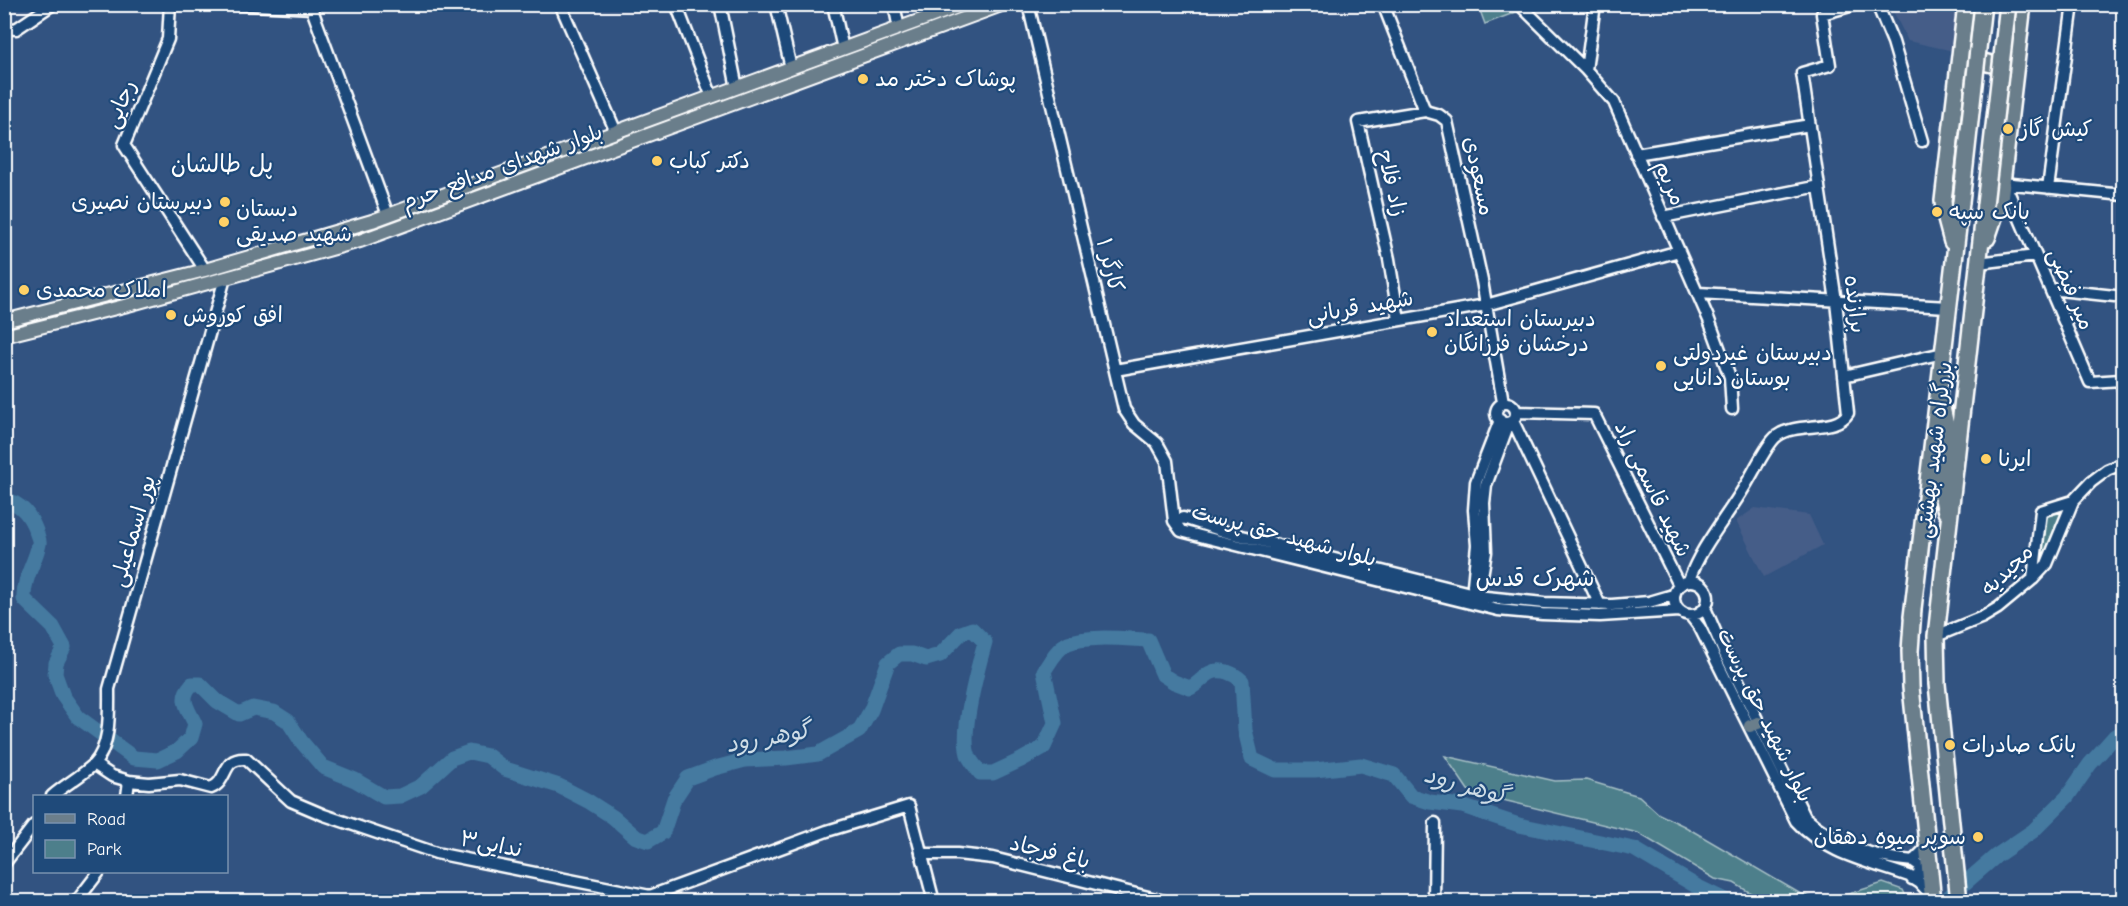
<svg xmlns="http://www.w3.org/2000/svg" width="2128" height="906" font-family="'Comic Neue','Playpen Sans Arabic',sans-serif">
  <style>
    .built { fill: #455d88 }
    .green { fill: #4d7f8b; stroke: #a6bfc5; stroke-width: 1.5 }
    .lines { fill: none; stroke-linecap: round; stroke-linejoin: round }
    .river { stroke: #447aa0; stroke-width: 15 }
    .minor-casing { stroke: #fff; stroke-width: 15 }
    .major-casing { stroke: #fff; stroke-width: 16 }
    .highway-casing { stroke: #fff; stroke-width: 20 }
    .minor { stroke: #1f4a7a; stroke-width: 10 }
    .major { stroke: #6b7e8b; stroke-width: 12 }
    .highway { stroke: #6b7e8b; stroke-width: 15 }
    .highway-bridge-casing { stroke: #fff; stroke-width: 20; stroke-linecap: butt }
    .highway-bridge { stroke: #6b7e8b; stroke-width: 15 }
    .poi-dot { fill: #ffd166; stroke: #1f4a7a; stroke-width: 2 }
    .labels { text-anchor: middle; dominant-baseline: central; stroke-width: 4.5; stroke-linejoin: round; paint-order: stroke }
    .poi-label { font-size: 22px; fill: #fff; stroke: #1f4a7a; text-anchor: start }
    .street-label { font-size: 22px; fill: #fff; stroke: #1f4a7a }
    .neighbourhood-label { font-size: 24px; fill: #fff; stroke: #1f4a7a }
    .water-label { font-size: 24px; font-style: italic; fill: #d0dee7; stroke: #1f4a7a }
  </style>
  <rect width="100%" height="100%" fill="#325381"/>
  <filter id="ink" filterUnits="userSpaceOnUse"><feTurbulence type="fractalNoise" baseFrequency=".0167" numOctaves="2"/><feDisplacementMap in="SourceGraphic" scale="12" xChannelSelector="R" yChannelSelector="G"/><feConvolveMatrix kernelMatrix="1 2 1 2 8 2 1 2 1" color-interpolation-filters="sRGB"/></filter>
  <g filter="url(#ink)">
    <path class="built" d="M1890,5H1964L1958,52L1908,41Z
      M1755,508L1809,515L1823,545L1764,577L1736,521Z"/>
    <path class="green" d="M1478,5H1513L1516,12L1485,24Z
      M2066,511L2043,564L2039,562L2044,522L2048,516Z
      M1445,756L1555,781L1586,780L1639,796L1659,814L1684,826L1799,893L1816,899L1836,898L1883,883L1903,890L1908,901H1764L1734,883L1715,879L1638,833L1507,801L1468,790Z"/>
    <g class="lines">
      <path class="river" d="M4,499C22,504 30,515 36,531C37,535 40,540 39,544C35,563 23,579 24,599L53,627L64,647L56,663L55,674L63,696L78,717L134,758L158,760L177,751L191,738L195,724C188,708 178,699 192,684H200L217,701L239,714L253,708L274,712L288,721L301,741L323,767L355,780L384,797L400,796L421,786L452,758L469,752L488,756L505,769L559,786L588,801L613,817L636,837L648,841L663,832L674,799L688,778L715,768L745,760L786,758L818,754L859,731L871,710L888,663L899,654H912L926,659L940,655L961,633L972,629L985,642C978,667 959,735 969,757C972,763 977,768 980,773H993L1021,760L1044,747L1055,723L1044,671C1050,662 1057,648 1068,643C1088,635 1126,639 1148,640L1163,675L1174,682L1190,688C1198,684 1203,677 1210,673C1221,667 1235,674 1242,681L1245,730L1252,759L1275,770H1315L1361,765L1394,775L1411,796L1430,802L1462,806L1519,825L1634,849L1696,886L1729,902
        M1943,902L1996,856L2033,831L2067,797L2090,764L2115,736L2124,732"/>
      <defs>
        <path id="minor" d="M170,4L168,39L124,145L205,270
          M230,4L312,8
          M310,4L388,215
          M560,4L616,132
          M676,4L712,97
          M720,4L737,88
          M776,4L791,68
          M833,4L843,49
          M894,4L899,29
          M1028,4L1124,409L1134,424L1157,443L1167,461L1174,521
          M1383,4L1425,111L1439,115L1447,121L1482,281L1503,402
          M1519,4L1586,70L1614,102L1709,320L1730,377L1732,409
          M1877,4L1893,42L1922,141
          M4,28L16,29L53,4
          M1586,70L1595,4
          M1636,154L1810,125
          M2002,183L2124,195
          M2005,184L2090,382L2121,380L2124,393
          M2048,188L2073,4
          M1663,217L1819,186
          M1978,263L2036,256
          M2050,289L2124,297
          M1698,293L1948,307
          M1399,320L1389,259L1358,122L1425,111
          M1115,370L1486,305L1679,251
          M1844,376L1943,353
          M1496 413a10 10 0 1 1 20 0a10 10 0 1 1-20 0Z
          M1517,412L1594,414L1679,585
          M1513,421L1600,605
          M1174,521L1181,531L1204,537L1498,610L1542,614L1600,616L1679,611
          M1174,521L1183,518L1226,532L1486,597L1544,603L1612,605L1649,602L1673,595
          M2033,579L2041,511L2073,501
          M1689,580C1701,546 1727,517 1745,486C1752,475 1768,442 1777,436C1797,421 1836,433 1848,413L1836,301L1802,73L1830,65L1822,14L1857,4
          M1674 598a17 17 0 1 1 34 0a17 17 0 1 1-34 0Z
          M1477,592L1480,588L1486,552L1484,503L1486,485L1509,423
          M1474,598L1473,585L1477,545L1474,510L1476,482L1500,420
          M1705,608L1724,652L1805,817C1833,844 1875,858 1913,861L1927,847
          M1690,615L1700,628L1796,821C1824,853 1870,862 1909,876L1920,883L1932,896
          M1936,636L1983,617L1998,608L2033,579L2047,564L2073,501L2091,482L2107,470L2124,463
          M94,764L112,776L129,781L149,783L180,780L211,788C229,781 221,757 246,759L291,801L324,815L436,853L650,896L827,831L909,806L934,902
          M52,796C65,785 81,776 93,765C111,747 109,712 109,689L225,278
          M127,796L129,781
          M921,854H957L993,858L1168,902
          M4,864L34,825
          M1912,879L1919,875L1920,866L1913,861
          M76,902L99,872
          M1434,902L1435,823"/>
        <path id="major" d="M4,321L205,270L372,221L965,4
          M4,336L128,305L360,241L1004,4
          M1750,726L1758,723"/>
        <path id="highway" d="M1966,58L1996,65L2009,76
          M1987,238L2000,200L2023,4
          M1952,242L1944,212L1943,201L1966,4
          M1941,403L1947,430L1940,485L1946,512
          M1913,609L1910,651L1911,687L1933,902
          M1912,617L1961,202
          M1959,902L1937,684L1936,636L1985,205"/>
      </defs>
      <use href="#minor" class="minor-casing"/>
      <use href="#major" class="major-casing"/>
      <use href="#highway" class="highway-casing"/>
      <use href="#minor" class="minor"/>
      <use href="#major" class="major"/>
      <use href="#highway" class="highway"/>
      <defs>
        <path id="highway-bridge" d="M1961,202L1983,4
          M1985,205L2008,4"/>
      </defs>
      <use href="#highway-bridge" class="highway-bridge-casing"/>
      <use href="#highway-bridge" class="highway-bridge"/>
    </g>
  </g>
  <g class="poi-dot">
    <circle cx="863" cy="79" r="6"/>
    <circle cx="2008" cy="129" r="6"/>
    <circle cx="657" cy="161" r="6"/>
    <circle cx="225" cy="202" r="6"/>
    <circle cx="1937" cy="212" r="6"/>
    <circle cx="224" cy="222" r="6"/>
    <circle cx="24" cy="290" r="6"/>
    <circle cx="171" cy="315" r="6"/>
    <circle cx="1432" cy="332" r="6"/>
    <circle cx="1661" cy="366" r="6"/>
    <circle cx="1986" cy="459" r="6"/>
    <circle cx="1950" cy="745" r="6"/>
    <circle cx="1978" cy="837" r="6"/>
  </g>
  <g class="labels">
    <g class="poi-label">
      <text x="875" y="79">پوشاک دختر مد</text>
      <text x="2020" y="129">كيش گاز</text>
      <text x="669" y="161">دکتر کباب</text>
      <text x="213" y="202" text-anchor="end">دبیرستان نصیری</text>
      <text x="236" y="209">دبستان<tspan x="236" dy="25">شهید صدیقی</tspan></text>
      <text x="1949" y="212">بانک سپه</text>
      <text x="36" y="290">املاک محمدی</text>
      <text x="183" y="315">افق کوروش</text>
      <text x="1444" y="319">دبیرستان استعداد<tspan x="1444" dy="25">درخشان فرزانگان</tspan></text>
      <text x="1673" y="353">دبیرستان غیردولتی<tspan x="1673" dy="25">بوستان دانایی</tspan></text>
      <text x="1998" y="459">ایرنا</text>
      <text x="1962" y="745">بانک صادرات</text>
      <text x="1966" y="837" text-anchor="end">سوپر میوه دهقان</text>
    </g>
    <g class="street-label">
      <text transform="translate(120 104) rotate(-67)">رجایی</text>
      <text transform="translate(502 167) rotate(-20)">بلوار شهدای مدافع حرم</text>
      <text transform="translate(1479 176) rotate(78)">مسعودی</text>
      <text transform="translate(1392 183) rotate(77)">زاد فلاح</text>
      <text transform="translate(1670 183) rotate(67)">مریم</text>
      <text transform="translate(1110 265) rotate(76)">کارگر ۱</text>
      <text transform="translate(2071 289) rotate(67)">میر فیضی</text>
      <text transform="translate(1855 304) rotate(83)">برازنده</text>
      <text transform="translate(1360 307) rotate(-10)">شهید قربانی</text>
      <text transform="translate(1934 450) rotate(-83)">بزرگراه شهید بهشتی</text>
      <text transform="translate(1653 489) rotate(64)">شهید قاسمی راد</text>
      <text transform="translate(133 531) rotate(-74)">پور اسماعیلی</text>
      <text transform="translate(1284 535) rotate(15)">بلوار شهید حق پرست</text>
      <text transform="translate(2007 570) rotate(-44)">مجیدیه</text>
      <text transform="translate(1765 715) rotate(64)">بلوار شهید حق پرست</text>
      <text transform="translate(491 844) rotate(11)">ندایی۳</text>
      <text transform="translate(1050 852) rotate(14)">باغ فرجاد</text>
    </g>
    <g class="neighbourhood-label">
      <text x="222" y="164">پل طالشان</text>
      <text x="1535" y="578">شهرک قدس</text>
    </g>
    <g class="water-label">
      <text transform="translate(768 737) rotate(-10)">گوهر رود</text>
      <text transform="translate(1466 785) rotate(16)">گوهر رود</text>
    </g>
  </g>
  <rect width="2128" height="906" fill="none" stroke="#1f4a7a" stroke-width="24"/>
  <rect x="12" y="12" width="2104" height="882" fill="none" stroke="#fff" stroke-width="2" filter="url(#ink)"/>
  <rect x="33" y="795" width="195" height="78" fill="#1f4a7a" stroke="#7992af" stroke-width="1.5"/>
  <rect x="45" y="814" width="30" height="9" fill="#6b7e8b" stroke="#7992af" stroke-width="1.5"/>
  <text x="87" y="825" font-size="18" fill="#ffffff">Road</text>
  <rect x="45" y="840" width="30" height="18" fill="#4d7f8b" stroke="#7992af" stroke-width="1.5"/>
  <text x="87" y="855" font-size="18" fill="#ffffff">Park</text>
</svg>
